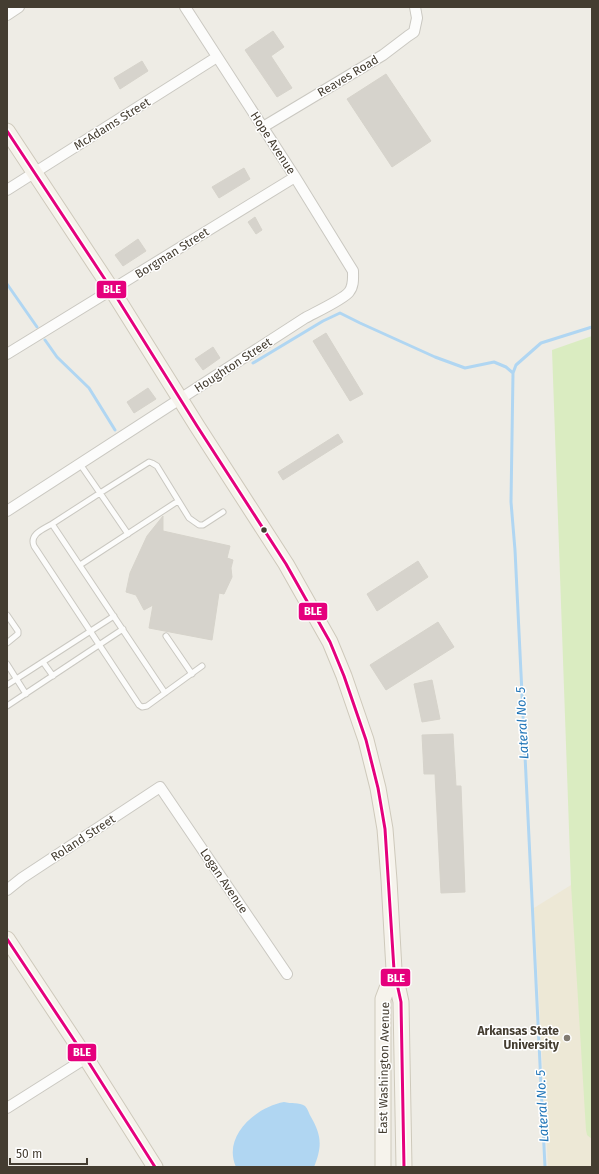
<svg xmlns="http://www.w3.org/2000/svg" width="599" height="1174" font-family="'Fira Sans',sans-serif">
  <style>
    .education { fill: #ede8d6 }
    .green { fill: #daecc1 }
    .water { fill: #b0d6f2 }
    .lines { fill: none; stroke-linecap: round; stroke-linejoin: round }
    .stream { stroke: #b0d6f2; stroke-width: 3 }
    .building { fill: #d6d3cc; stroke: #d6d3cb }
    .lane-casing { stroke: #cac8c1; stroke-width: 7 }
    .street-casing { stroke: #cac8c1; stroke-width: 12 }
    .secondary-casing { stroke: #cec9bb; stroke-width: 17 }
    .lane { stroke: #fcfcfb; stroke-width: 5 }
    .street { stroke: #fcfcfb; stroke-width: 10 }
    .secondary { stroke: #f6f3ec; stroke-width: 15 }
    .bus-1-casing { stroke: #fff; stroke-width: 6 }
    .bus-1 { stroke: #e5007d; stroke-width: 3 }
    .bus-dot { fill: #443d31; stroke: #fff; stroke-width: 1.5 }
    .poi-dot { fill: #807a70; stroke: #fff; stroke-width: 1.5 }
    .labels { text-anchor: middle; dominant-baseline: central; stroke-width: 3; stroke-linejoin: round; paint-order: stroke }
    .street-label { font-size: 12px; fill: #443d31; stroke: #fff }
    .poi-label { font-size: 12px; font-weight: bold; fill: #443d31; stroke: #fff; text-anchor: end }
    .water-label { font-size: 13px; font-style: italic; fill: #2276b8; stroke: #fff }
    .line-badge { stroke: #fff; stroke-width: 1.5 }
    .badge-label { font-size: 11px; text-anchor: middle; font-weight: bold; fill: #fff }
  </style>
  <rect width="100%" height="100%" fill="#eeece5"/>
  <path class="education" d="M592,872V1167H548L534,908Z"/>
  <path class="green" d="M592,336V1139L587,1135L586,1130L571,885L552,350Z"/>
  <path class="water" d="M284,1102C291,1104 299,1102 305,1106C308,1109 309,1114 311,1117C322,1136 322,1147 314,1167H236C222,1136 256,1107 284,1102Z"/>
  <g class="lines">
    <path class="stream" d="M7,284L37,327
      M45,340L57,357L89,388L115,430
      M253,363L323,321L340,313L360,323L435,357L465,368L494,362L506,367L513,373
      M545,1167L515,550L511,502L513,373L516,365L541,343L592,327"/>
  </g>
  <path class="building" d="M273,31L284,47L271,56L292,88L277,97L245,50Z
    M142,61L148,71L120,89L114,78Z
    M386,74L431,141L392,167L347,99Z
    M244,168L250,179L219,198L212,187Z
    M255,217L262,230L256,234L248,222Z
    M138,239L146,251L123,266L115,255Z
    M326,333L363,394L350,401L313,341Z
    M213,347L220,358L203,370L195,359Z
    M148,388L156,399L134,413L127,402Z
    M338,434L343,442L283,480L278,472Z
    M163,516V531L230,546L227,558L233,560L231,568L232,577L224,594L219,593L212,640L149,628L153,605L144,610L136,595L126,592L130,573L147,536Z
    M418,561L428,577L377,611L367,594Z
    M438,622L454,647L386,690L370,665Z
    M432,680L440,719L422,722L414,684Z
    M453,734L456,786H461L465,892L441,893L435,774H424L422,735Z"/>
  <g class="lines">
    <defs>
      <path id="lane" d="M80,464L100,493L52,524L165,693
        M52,524C44,529 29,534 34,546L139,705L142,707L147,706L202,666
        M128,534L100,493L149,462L152,463L157,466L189,518L199,525H203L223,512
        M80,565L178,501
        M7,615L18,631V634L7,643
        M166,636L192,674
        M43,662L53,676
        M7,664L26,694
        M7,685L114,616
        M7,706L123,629"/>
      <path id="street" d="M7,15L19,7
        M263,127L383,55L408,36L414,32L417,18L415,7
        M7,190L217,57
        M7,354L295,177
        M7,511L305,318C314,313 344,299 349,292C354,286 353,278 353,271L295,177L185,7
        M7,890L22,878L160,787L287,974
        M7,1108L86,1058"/>
      <path id="secondary" d="M7,131L112,290L197,426L286,564L330,642L344,676L366,740L378,788L385,829L389,880L394,970L401,1002L404,1167
        M7,939L86,1058L155,1167
        M383,1167V999L394,970"/>
    </defs>
    <use href="#lane" class="lane-casing"/>
    <use href="#street" class="street-casing"/>
    <use href="#secondary" class="secondary-casing"/>
    <use href="#lane" class="lane"/>
    <use href="#street" class="street"/>
    <use href="#secondary" class="secondary"/>
    <defs>
      <path id="bus-1" d="M7,131L112,290L197,426L286,564L330,642L344,676L366,740L378,788L385,829L394,970L401,1002L404,1167
        M7,939L86,1058L155,1167"/>
    </defs>
    <use href="#bus-1" class="bus-1-casing"/>
    <use href="#bus-1" class="bus-1"/>
  </g>
  <circle class="bus-dot" cx="264" cy="530" r="3.5"/>
  <circle class="poi-dot" cx="567" cy="1038" r="4"/>
  <g class="labels">
    <g class="street-label">
      <text transform="translate(348 76) rotate(-31)">Reaves Road</text>
      <text transform="translate(112 124) rotate(-32)">McAdams Street</text>
      <text transform="translate(273 143) rotate(57)">Hope Avenue</text>
      <text transform="translate(172 253) rotate(-32)">Borgman Street</text>
      <text transform="translate(233 365) rotate(-33)">Houghton Street</text>
      <text transform="translate(83 838) rotate(-33)">Roland Street</text>
      <text transform="translate(224 881) rotate(56)">Logan Avenue</text>
      <text transform="translate(384 1068) rotate(-89)">East Washington Avenue</text>
    </g>
    <g class="poi-label">
      <text x="559" y="1031">Arkansas State<tspan x="559" dy="14">University</tspan></text>
    </g>
    <g class="water-label">
      <text transform="translate(522 723) rotate(-93)">Lateral No. 5</text>
      <text transform="translate(542 1106) rotate(-93)">Lateral No. 5</text>
    </g>
  </g>
  <g class="line-badge">
    <rect x="96" y="280" width="31" height="19" rx="4" fill="#e5007d"/>
    <rect x="298" y="602" width="30" height="19" rx="4" fill="#e5007d"/>
    <rect x="380" y="968" width="31" height="19" rx="4" fill="#e5007d"/>
    <rect x="67" y="1043" width="30" height="19" rx="4" fill="#e5007d"/>
  </g>
  <g class="badge-label">
    <text x="112" y="293">BLE</text>
    <text x="313" y="615">BLE</text>
    <text x="396" y="982">BLE</text>
    <text x="82" y="1056">BLE</text>
  </g>
  <rect width="599" height="1174" fill="none" stroke="#443d31" stroke-width="16"/>
  <path d="M10 1158v6h77v-6" fill="none" stroke="#443d31" stroke-width="2"/>
  <text x="16" y="1158" font-size="12" fill="#443d31" stroke="#ffffff" stroke-width="3" paint-order="stroke">50 m</text>
</svg>
